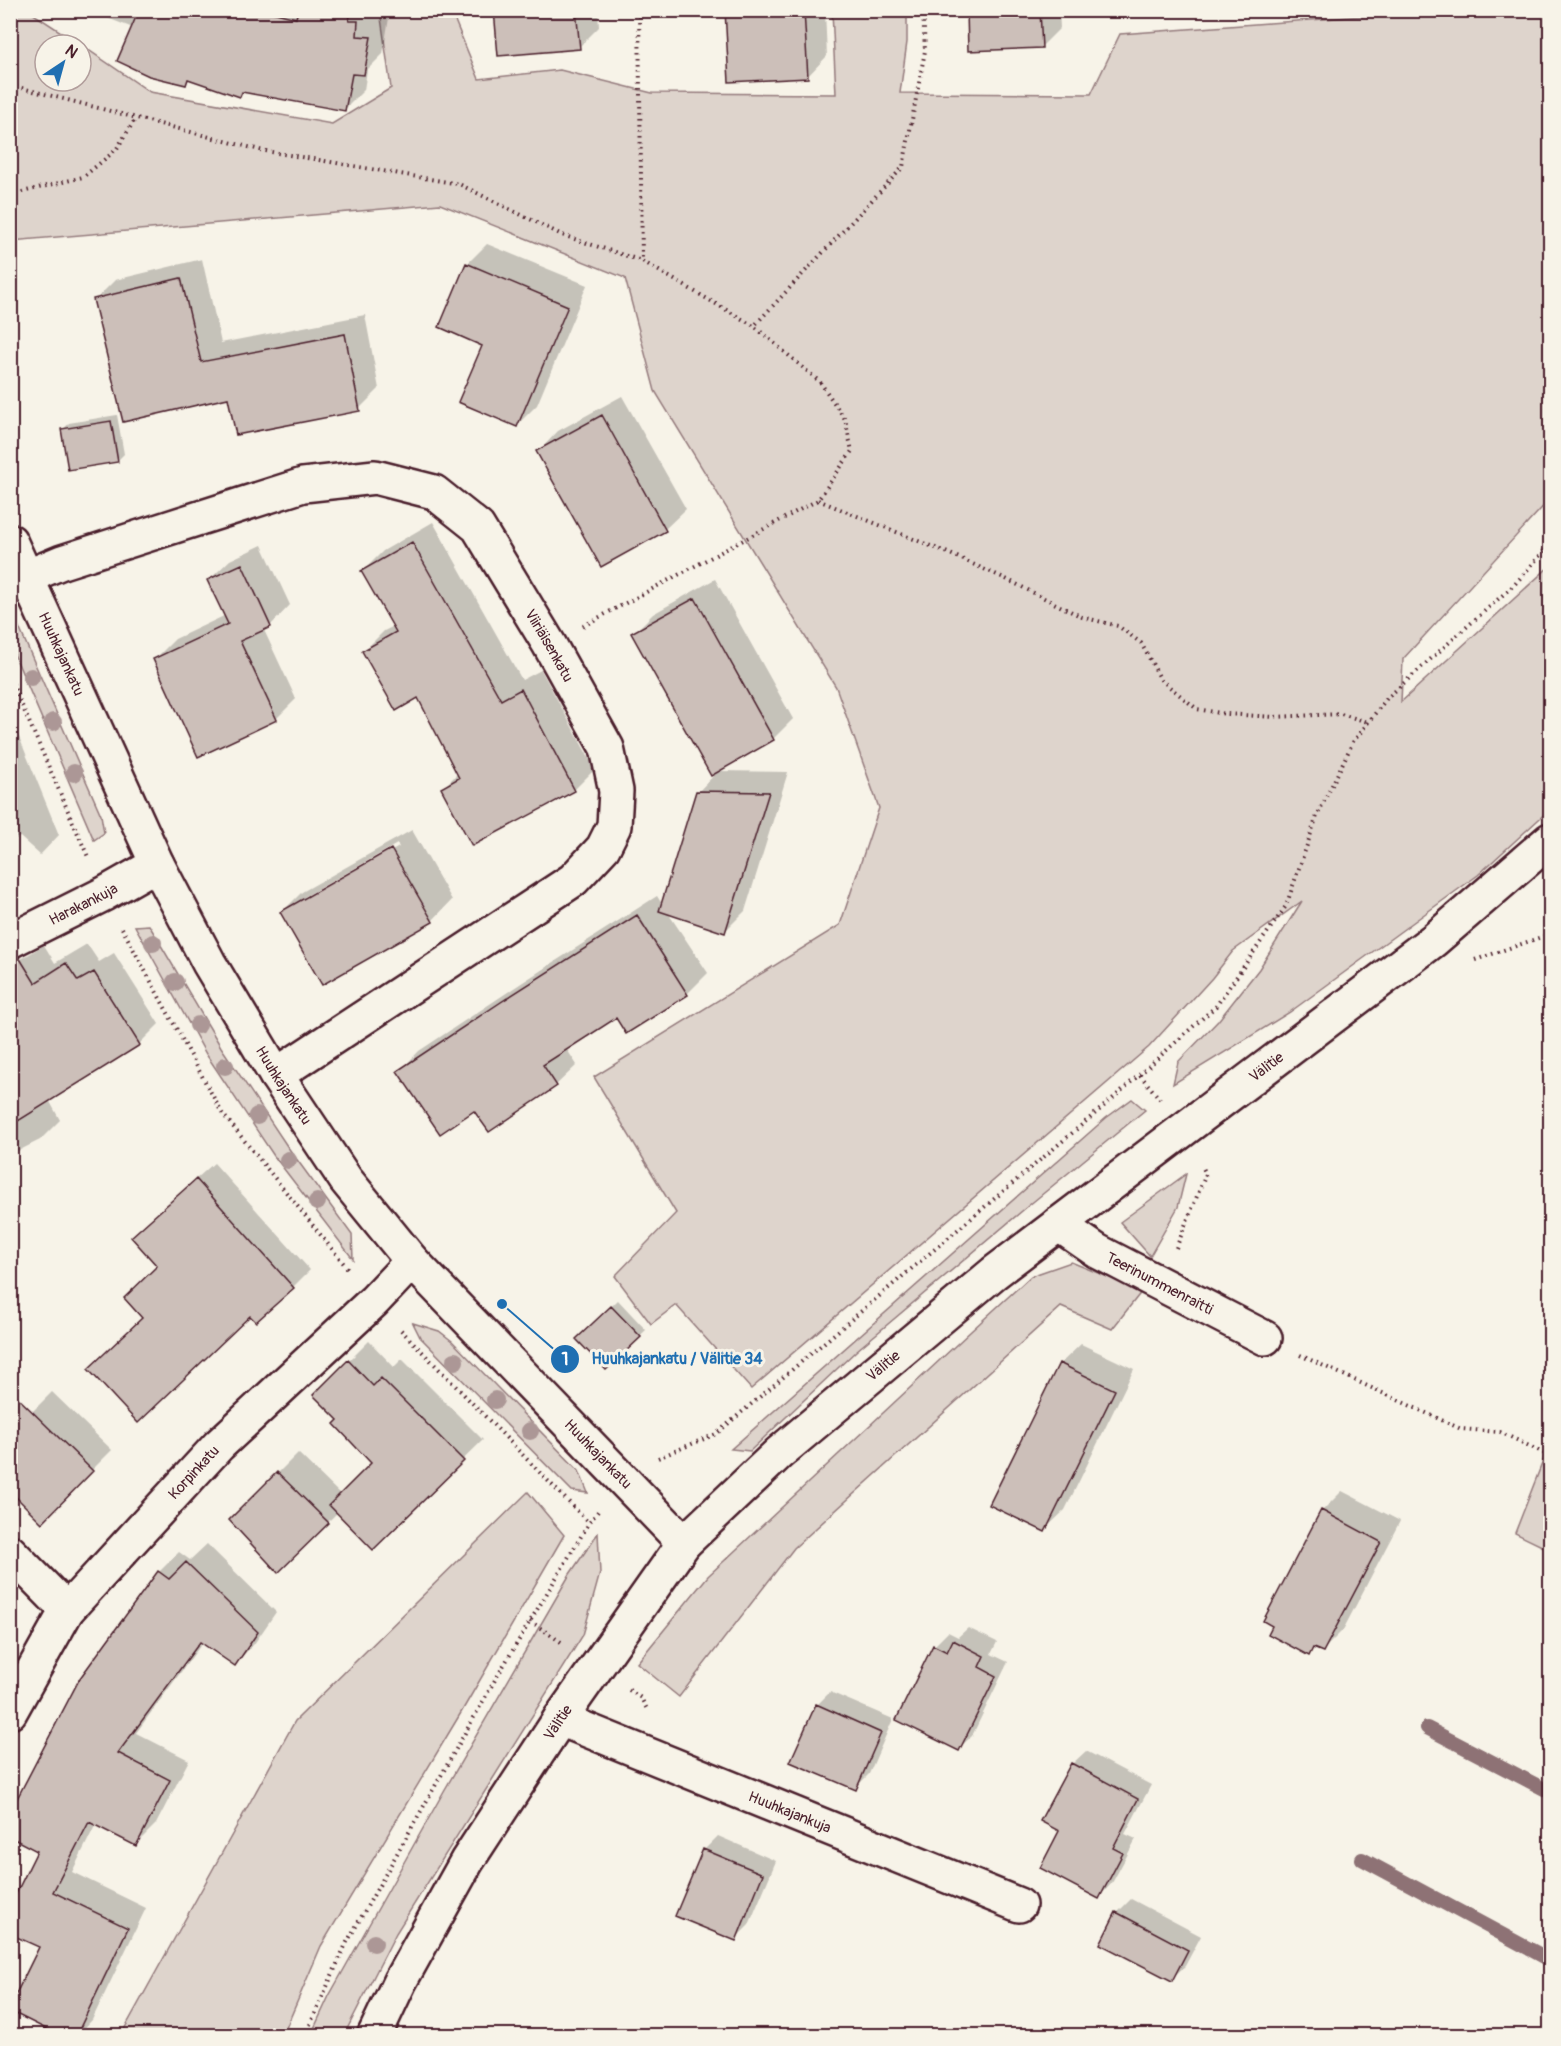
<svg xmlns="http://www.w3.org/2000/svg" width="1561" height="2046" font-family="Pangolin,sans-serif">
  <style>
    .green { fill: #ded4cc; stroke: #947a7c; stroke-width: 1.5 }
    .shadow { fill: #0003; fill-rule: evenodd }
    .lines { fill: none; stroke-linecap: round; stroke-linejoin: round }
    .stream { stroke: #8e7275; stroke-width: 14 }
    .building { fill: #ccbfb9; stroke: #4a1f2b; stroke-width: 1.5 }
    .street-casing { stroke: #4a1f2b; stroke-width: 38 }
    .secondary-casing { stroke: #4a1f2b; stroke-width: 38 }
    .path { stroke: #4a1f2b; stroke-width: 4; stroke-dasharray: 1.5 4.5; stroke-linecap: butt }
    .street { stroke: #f7f3e8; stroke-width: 33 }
    .secondary { stroke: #f7f3e8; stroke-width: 33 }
    .tree { fill: #ac9796 }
    .labels { text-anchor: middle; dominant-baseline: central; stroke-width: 6; stroke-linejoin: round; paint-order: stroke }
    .street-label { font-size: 15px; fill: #4a1f2b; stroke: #f7f3e8 }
    .leader { fill: none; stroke: #1f6fb2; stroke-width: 2 }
    .callout-dot { fill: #1f6fb2; stroke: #f7f3e8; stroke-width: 2 }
    .mark-label { font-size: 18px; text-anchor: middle; font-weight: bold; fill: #fff }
    .callout-label { font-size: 16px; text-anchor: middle; font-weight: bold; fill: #1f6fb2; stroke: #f7f3e8; stroke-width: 6; stroke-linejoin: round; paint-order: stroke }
  </style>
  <rect width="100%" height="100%" fill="#f7f3e8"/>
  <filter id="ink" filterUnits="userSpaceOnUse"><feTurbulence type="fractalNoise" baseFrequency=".0167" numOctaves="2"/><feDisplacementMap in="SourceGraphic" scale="12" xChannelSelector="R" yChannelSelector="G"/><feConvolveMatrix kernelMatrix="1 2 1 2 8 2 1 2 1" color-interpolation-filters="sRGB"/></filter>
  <g filter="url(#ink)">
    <path class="green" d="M11,10L29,11L81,45H45V81H81V45L150,92L332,124L391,88L380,11H451L479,79L560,70L652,93L836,94L832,11H907V42L900,93L1091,94L1120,34L1431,11H1550V499L1403,659L1401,702L1550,566V809L1478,875L1290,1012L1173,1084L1178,1062L1218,1021L1259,969L1302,901L1233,951L1212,978L1149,1047L751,1389L676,1305L651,1324L615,1276L676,1213L594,1077L840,925L879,808L836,687L655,391L625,278L440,204L11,241Z
      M11,609L101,815L104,833L94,840L11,647Z
      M149,925L221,1047L287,1146L352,1235L353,1259L274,1156L206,1054L135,926Z
      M1132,1099L1145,1110L1028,1206L856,1351L750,1451L731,1449L1106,1118Z
      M1186,1174L1178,1207L1150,1256L1120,1222Z
      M1071,1262L1142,1291L1112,1329L1061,1307L794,1548L679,1697L637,1663L708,1576L971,1331L1031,1276Z
      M413,1323L439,1331L452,1341L579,1471L588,1493L572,1491L420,1337Z
      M1550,1443V1550L1515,1533Z
      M528,1492L564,1535L462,1711L321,1946L283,2035H121L295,1721Z
      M598,1533L600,1573L583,1635L396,1933L344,2035H311L329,1996L444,1791L570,1574Z"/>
    <path class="shadow" d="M87,10H376V17L389,18L383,54L367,70L364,90L345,109L244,91L240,95L191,78L185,84L133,28Z
      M495,10H598L599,27L579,47Z
      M726,10H825L827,56L807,77Z
      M968,10H1059L1060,28L1041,47Z
      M487,244L587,285L537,405L517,425L484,345L467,264Z
      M202,259L221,343L365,315L379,389L359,409L229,396L95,300L115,280Z
      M622,396L686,509L665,529L602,565L538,452L558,431Z
      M117,415L124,454L117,461L63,430L69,423Z
      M433,522L522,680L541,670L595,769L574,790L473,844L443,788L458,773L418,696L364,651L384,631L394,626L363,571L383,551Z
      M262,545L290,605L270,626L263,628L296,699L276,719L155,659L175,639L226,615L209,580L230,560Z
      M715,579L793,719L773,739L633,634L653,614Z
      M13,722L59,835L40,855L20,837L10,841V723Z
      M718,771L788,772L745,911L725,931L668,913L708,973L687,994L627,1032L616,1016L566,1048L577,1065L556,1085L489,1130L475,1109L399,1072L419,1051L523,982L657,896L662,904L698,792Z
      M412,830L452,900L432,921L282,912L302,892ZM397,844L399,847L304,900V897Z
      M87,944L99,962L114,953L159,1024L139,1044L49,1100L60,1120L40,1140L10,1155V966L44,945L55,963Z
      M214,1163L310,1270L293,1287L251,1314L144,1317L159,1266L150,1220Z
      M618,1300L646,1330L606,1368L578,1339Z
      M369,1341L394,1367L402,1359L483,1440L373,1548L338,1512L278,1571L231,1520L298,1453L341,1495L373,1462L340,1420L315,1395Z
      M1081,1344L1134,1369L1065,1510L1044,1530L1060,1364Z
      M52,1392L112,1450L42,1520L10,1442L32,1412Z
      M1342,1491L1400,1521L1343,1630L1323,1650L1315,1647L1309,1654L1322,1511Z
      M207,1544L276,1612L254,1644L235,1664L203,1642L136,1733L189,1760L156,1824L136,1844L96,1824L72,1872L146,1908L92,2020L77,2036H63L41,1946L39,1850L159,1572L179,1552L190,1560Z
      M10,1581L20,1588L10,1601Z
      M968,1628L997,1642L991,1654L1008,1662L972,1736L958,1749L934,1646L948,1632L958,1637Z
      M830,1692L893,1719L869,1774L855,1788L817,1705Z
      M1086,1751L1151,1785L1125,1834L1136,1839L1112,1883L1099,1897L1072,1764Z
      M718,1836L776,1861L749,1925L735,1939L704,1850Z
      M1131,1899L1201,1936L1185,1966L1171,1979L1117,1913Z"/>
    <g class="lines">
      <path class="stream" d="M1427,1728L1550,1792
        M1362,1859L1550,1960"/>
    </g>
    <path class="building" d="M139,10H264L296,18L298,10H351L349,21H358L357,36L371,37L364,75L352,74L345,111L242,92L240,97L188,79L186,85L149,76L117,61Z
      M494,10H576L580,49L498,56Z
      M725,10H804L808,78L729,82Z
      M967,10H1040L1042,48L968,51Z
      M466,263L568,306L517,427L458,402L482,346L439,327Z
      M181,278L201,362L345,334L360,411L236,435L228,398L123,422L93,299Z
      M602,415L666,531L601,567L536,451Z
      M111,421L118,462L68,470L61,429Z
      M412,542L501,700L521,689L575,791L472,846L441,788L459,778L418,698L396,711L362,651L396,632L361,571Z
      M242,564L271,627L240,641L277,720L198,757L153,659L228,624L207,580Z
      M695,598L774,740L711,776L631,633Z
      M696,791L769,792L725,933L659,911Z
      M391,849L433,922L322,985L280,912Z
      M637,915L688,995L626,1034L616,1018L543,1065L557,1086L489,1132L474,1111L440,1134L397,1071L501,1002Z
      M19,957L35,983L66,963L78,981L94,972L140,1045L10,1126V959Z
      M196,1179L294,1288L256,1322L250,1316L138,1423L88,1369L142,1318L124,1298L157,1266L131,1237Z
      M611,1306L641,1337L606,1370L576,1339Z
      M348,1360L373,1386L381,1378L464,1461L373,1550L329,1505L371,1463L334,1424L338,1420L313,1395Z
      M1059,1363L1115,1390L1045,1532L989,1505Z
      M10,1390L93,1471L42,1523L10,1491Z
      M277,1472L329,1523L278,1573L229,1520Z
      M1321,1510L1381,1542L1323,1652L1313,1648L1309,1656L1268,1634L1272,1626L1263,1621Z
      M186,1562L258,1632L235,1666L200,1642L118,1753L170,1780L136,1846L89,1822L53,1892L128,1928L76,2036H60L10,2011V2006L39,1947L10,1934V1906L37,1851L10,1837V1812L80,1678L158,1571L169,1579Z
      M953,1640L984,1656L979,1667L996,1676L959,1751L896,1720L933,1645L947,1652Z
      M816,1704L881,1733L856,1790L790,1762Z
      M1071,1763L1138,1799L1113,1848L1123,1853L1099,1899L1040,1868L1059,1831L1040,1821Z
      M703,1849L763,1874L736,1941L675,1916Z
      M1116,1912L1188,1950L1172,1981L1100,1944Z"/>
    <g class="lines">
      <defs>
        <g id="street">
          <path id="s1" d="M26,577L62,562L303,485L375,477L434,492L478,527L549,644L607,748L616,791L614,826L603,848L573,880L276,1075"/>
          <path id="s2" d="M10,941L104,894L157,864"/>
          <path id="s3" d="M1058,1224L1097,1251L1265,1338"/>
          <path d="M10,1552L67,1610"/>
          <path id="s4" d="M10,1712L67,1610L219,1445L374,1301L412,1261"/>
          <path id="s5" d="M560,1719L1019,1905"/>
        </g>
        <g id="secondary">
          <path id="s6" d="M10,541L157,864L209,963L276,1075L346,1180L412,1261L684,1543"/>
          <path id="s7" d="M374,2036L400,1981L467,1861L560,1719L684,1543L779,1453L994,1273L1434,940L1550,840"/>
        </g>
      </defs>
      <use href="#street" class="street-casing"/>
      <use href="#secondary" class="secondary-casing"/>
      <path class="path" d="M639,10L642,261
        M10,85L260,150L459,184L562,235L642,261L754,326L903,167L925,51L923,10
        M10,195L83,177L116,150L136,118
        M818,500L948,553L1004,578L1082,617L1118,626L1141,643L1161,680L1197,709L1226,714L1274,717L1341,714L1368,722
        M583,626L818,500L852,451L845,419L820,382L754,326
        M10,678L89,859
        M122,928L222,1113L349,1270
        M1475,960L1550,934
        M1140,1075L1160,1099
        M1176,1248L1206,1174L1202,1166
        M401,1330L589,1523
        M1300,1355L1461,1429L1500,1432L1550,1456
        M658,1458L716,1434L1110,1101L1216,1006L1286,906L1317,816L1353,742L1387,698L1515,584L1550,544
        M530,1621L564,1644
        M629,1690L641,1698L648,1711
        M305,2036L346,1944L495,1680L589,1523L599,1510"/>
      <use href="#street" class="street"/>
      <use href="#secondary" class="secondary"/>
    </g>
    <g class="tree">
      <circle cx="31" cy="677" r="9"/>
      <circle cx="53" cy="722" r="9"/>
      <circle cx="74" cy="773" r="9"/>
      <circle cx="153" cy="943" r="9"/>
      <circle cx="175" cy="982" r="9"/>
      <circle cx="198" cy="1025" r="9"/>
      <circle cx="225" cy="1066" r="9"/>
      <circle cx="257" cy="1116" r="9"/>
      <circle cx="288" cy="1160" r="9"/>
      <circle cx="317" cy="1202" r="9"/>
      <circle cx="455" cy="1361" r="9"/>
      <circle cx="495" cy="1400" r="9"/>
      <circle cx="530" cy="1431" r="9"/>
      <circle cx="374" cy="1943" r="9"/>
    </g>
  </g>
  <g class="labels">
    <g class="street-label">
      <text stroke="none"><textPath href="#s1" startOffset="620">Viiriäisenkatu</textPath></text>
      <text stroke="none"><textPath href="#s6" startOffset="124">Huuhkajankatu</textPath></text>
      <text stroke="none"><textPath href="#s2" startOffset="82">Harakankuja</textPath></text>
      <text stroke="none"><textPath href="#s7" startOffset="1336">Välitie</textPath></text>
      <text stroke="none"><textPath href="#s6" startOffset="610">Huuhkajankatu</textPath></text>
      <text stroke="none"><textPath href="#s3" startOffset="118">Teerinummenraitti</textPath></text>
      <text stroke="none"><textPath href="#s7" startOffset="850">Välitie</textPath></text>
      <text stroke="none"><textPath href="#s6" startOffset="1096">Huuhkajankatu</textPath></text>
      <text stroke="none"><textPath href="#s4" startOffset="304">Korpinkatu</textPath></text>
      <text stroke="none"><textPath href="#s7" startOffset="364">Välitie</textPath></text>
      <text stroke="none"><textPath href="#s5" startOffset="248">Huuhkajankuja</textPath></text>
    </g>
  </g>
  <path class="leader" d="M502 1304L565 1359"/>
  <g class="callout-dot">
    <circle cx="502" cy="1304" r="6"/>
    <circle cx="565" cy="1359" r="15"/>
  </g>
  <g class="mark-label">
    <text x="565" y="1365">1</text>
  </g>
  <g class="callout-label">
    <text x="677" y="1364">Huuhkajankatu / Välitie 34</text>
  </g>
  <rect width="1561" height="2046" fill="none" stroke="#f7f3e8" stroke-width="36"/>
  <rect x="18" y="18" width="1525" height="2010" fill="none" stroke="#4a1f2b" stroke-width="2" filter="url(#ink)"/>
  <g transform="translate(63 63) rotate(36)"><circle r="28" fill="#f7f3e8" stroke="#b29e9c" stroke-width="1.5"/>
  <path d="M0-4.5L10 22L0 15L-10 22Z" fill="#1f6fb2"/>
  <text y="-9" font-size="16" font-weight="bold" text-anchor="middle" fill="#4a1f2b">N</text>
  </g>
</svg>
